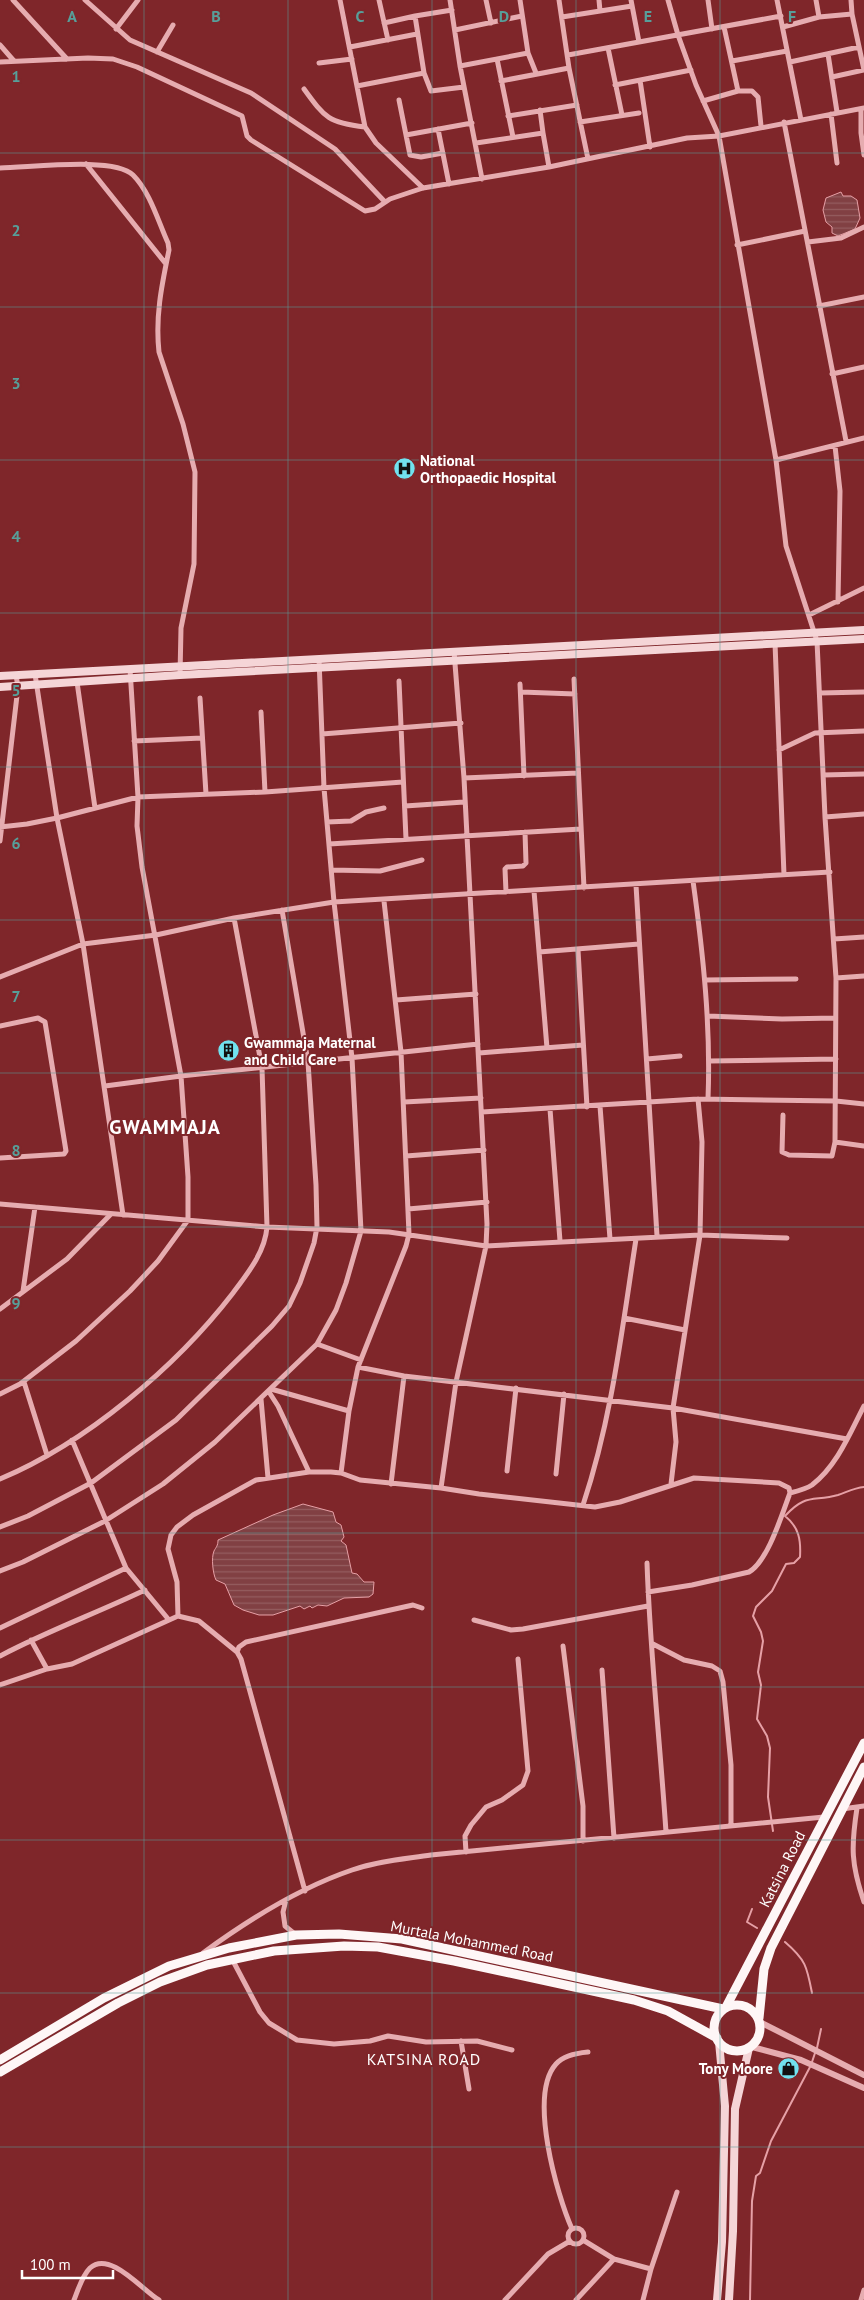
<svg xmlns="http://www.w3.org/2000/svg" width="864" height="2300" font-family="'PT Sans',sans-serif">
  <style>
    .water { fill: url(#water-rules); stroke: #e6a0a6 }
    .lines { fill: none; stroke-linecap: round; stroke-linejoin: round }
    .stream { stroke: #e6a0a6; stroke-width: 2 }
    .minor { stroke: #e6acb0; stroke-width: 5 }
    .tertiary { stroke: #e6acb0; stroke-width: 6 }
    .secondary { stroke: #f5d5d7; stroke-width: 8 }
    .trunk { stroke: #fef6f6; stroke-width: 9 }
    .grid { fill: none; stroke: #579f9a; stroke-width: 1; stroke-opacity: 0.55 }
    .labels { text-anchor: middle; dominant-baseline: central; stroke-width: 4; stroke-linejoin: round; paint-order: stroke }
    .poi-label { font-size: 15px; font-weight: bold; fill: #fff; stroke: #7f262a; text-anchor: start }
    .street-label { font-size: 15px; fill: #fff; stroke: #7f262a }
    .neighbourhood-label { font-size: 16px; letter-spacing: 1px; fill: #fff; stroke: #7f262a }
    .district-label { font-size: 20px; font-weight: bold; letter-spacing: 1px; fill: #fff; stroke: #7f262a }
    .grid-label { font-size: 16px; text-anchor: middle; font-weight: bold; fill: #579f9a; stroke: #7f262a; stroke-width: 4; stroke-linejoin: round; paint-order: stroke }
  </style>
  <defs>
    <pattern id="water-rules" width="6" height="5" patternUnits="userSpaceOnUse" patternTransform="scale(1.25)"><rect width="6" height="5" fill="#814043"/><path d="M0 2.5h6" fill="none" stroke="#945d5f"/></pattern>
  </defs>
  <rect width="100%" height="100%" fill="#7f262a"/>
  <path class="water" d="M841,192L843,196H851L857,200L860,218L855,229L838,236L832,233V227L826,222L823,210L826,198Z
    M303,1504L333,1512L336,1522L341,1525L344,1537L341,1541L346,1545L352,1573L357,1574L364,1582H374L373,1594L369,1597L344,1598L327,1606L318,1605L312,1608L310,1606L304,1609L300,1606L273,1615H259L243,1610L234,1605L225,1584L216,1580C213,1574 211,1558 214,1551C216,1547 218,1546 218,1540L273,1515Z"/>
  <g class="lines">
    <path class="stream" d="M773,1831L768,1797L770,1748L767,1736L757,1719L761,1685L758,1672L763,1641L761,1632L753,1616L756,1607L772,1591L786,1564L794,1563L800,1557C801,1540 799,1527 785,1516C806,1493 813,1502 838,1495C847,1492 854,1488 864,1487
      M752,1909L747,1922L757,1928
      M785,1942C806,1960 807,1967 812,1993
      M817,2048L821,2029
      M812,2062L815,2053
      M750,2300L752,2201L756,2176L760,2173L771,2141L810,2067"/>
    <path class="minor" d="M13,0L67,59
      M85,0L130,40L251,93L335,149L385,202
      M340,0L365,127L376,143L423,188
      M379,0L388,40
      M450,0L460,66L482,179
      M486,0L491,23
      M520,0L528,53L536,73
      M559,0L569,68L588,159
      M599,0L600,11
      M631,0L639,42
      M668,0L678,35L696,85L719,136L776,460L786,546L817,641L825,817L836,978L835,1142L832,1156L789,1155L782,1152L783,1115
      M708,0L712,29
      M777,0L801,120
      M816,0L819,17
      M851,0L852,14L864,70
      M562,17L632,6
      M384,23L415,16
      M724,27L738,91
      M783,27L819,17L852,14
      M116,29L138,0
      M455,30L522,16
      M0,45L14,61
      M350,47L417,34
      M608,48L622,115
      M157,52L173,25
      M828,54L837,112
      M568,55L781,16
      M497,59L513,137
      M732,61L787,51
      M0,62L88,58L113,59L137,67L242,116L247,136L251,140L365,211L375,209L390,199L423,188L549,167L687,138L719,136L864,108
      M790,62L859,47
      M319,63L352,59
      M460,66L528,53
      M424,73L431,91L464,87
      M832,77L864,70
      M640,80L650,147
      M501,81L569,68
      M615,85L691,70
      M357,86L424,73L415,16L452,10
      M304,89C325,118 329,123 365,127
      M399,100L410,155L421,157L443,153
      M703,101L738,91H752L758,97L761,126
      M861,109V133L864,155
      M540,110L543,133
      M831,114L837,163
      M508,116L577,105
      M580,122L639,113
      M784,122L846,441
      M438,129L449,184
      M406,135L472,123
      M476,143L543,133L549,167
      M86,164L166,264
      M0,168C28,168 114,156 133,175C150,192 158,221 168,243L169,250C162,284 155,316 159,352L183,424L195,472L194,564L181,628L180,675
      M808,242L841,238L864,227
      M737,245L805,231
      M819,306L864,297
      M832,374L864,367
      M835,446L840,491L838,602
      M776,460L864,438
      M809,615L864,588
      M775,643L784,875
      M35,674L57,818L83,944L123,1215
      M574,679L584,888
      M399,681L406,839
      M77,682L95,808
      M520,684L524,776
      M521,692L575,694
      M820,693L864,692
      M200,698L206,794
      M261,712L265,792
      M322,734L461,723
      M134,741L202,738
      M779,750L815,733L864,731
      M823,775L864,774
      M464,778L578,773
      M405,806L464,802
      M825,817L864,814
      M327,822L351,821L366,812L384,808
      M0,827L27,824L57,818L138,797L265,792L403,782
      M0,841L18,687L16,675
      M329,844L581,829
      M331,870L380,871L422,860
      M693,881C703,953 711,1026 708,1099
      M636,885L657,1236
      M534,891L547,1048
      M506,892L505,869L507,867L523,866L526,863L525,832
      M834,939L864,937
      M578,950L587,1107
      M539,952L639,944
      M0,977L83,944L156,935L234,918L334,902L830,872
      M836,978L864,976
      M705,980L796,979
      M396,1000L476,994
      M708,1016L782,1019L835,1018
      M0,1026L38,1018L45,1022L66,1151L64,1154L0,1158
      M479,1053L583,1045
      M647,1059L680,1056
      M710,1061L836,1059
      M105,1086L181,1076L478,1044
      M404,1102L481,1098
      M600,1106L610,1239
      M550,1109L560,1241
      M482,1112L698,1099L836,1101L864,1104
      M835,1142L864,1146
      M406,1156L484,1150
      M0,1204L267,1227L389,1232L486,1246L700,1235L787,1238
      M408,1209L487,1202
      M23,1291L35,1207
      M0,1309L67,1259L111,1214
      M624,1318L685,1330
      M317,1344L361,1360
      M358,1367L404,1376L673,1408L847,1439
      M24,1382L47,1455
      M271,1389L349,1411
      M269,1392L278,1406L309,1472
      M0,1394L20,1384L76,1341L130,1291L158,1261L188,1220V1177L181,1076L142,867L137,826L138,797L130,669
      M261,1399L268,1478
      M72,1440L126,1568L169,1620
      M507,1471L516,1388
      M341,1473L349,1411L358,1367L406,1246L409,1234L401,1052L384,901
      M556,1474L564,1394
      M0,1479C86,1443 176,1367 233,1293C248,1273 265,1252 267,1227L262,1068L234,918
      M391,1484L404,1376
      M671,1484L676,1442L673,1408L700,1235L702,1142L698,1099
      M441,1488L456,1382L486,1246L487,1224L464,778L454,651
      M790,1493C798,1491 806,1489 812,1485C837,1466 850,1433 864,1406
      M583,1505C612,1418 622,1329 636,1239
      M0,1527L28,1516L91,1483L176,1420L272,1326L289,1306L300,1283L314,1243L317,1227L316,1185L308,1062L282,910
      M647,1563C650,1653 660,1742 666,1832
      M0,1571L23,1562L105,1521L163,1484L215,1442L317,1344L336,1310L346,1283L361,1231L352,1058L334,902L324,788L319,659
      M178,1616L177,1582L168,1549L171,1535L177,1527L193,1515L256,1480L309,1472H331L341,1473L360,1480L441,1488L479,1494L595,1507L620,1502L694,1478L779,1483L789,1488L790,1493C782,1514 768,1561 749,1572L692,1585L648,1592
      M474,1620L511,1630L523,1629L648,1606
      M0,1628L126,1568
      M31,1640L47,1669
      M653,1644L684,1660L712,1666L720,1671L723,1682L731,1765V1825
      M563,1646L583,1806V1841
      M237,1652L239,1647L246,1642L413,1605L422,1608
      M0,1656C47,1631 97,1613 145,1590
      M602,1670L614,1838
      M0,1685L47,1669L72,1664L178,1616L199,1621L237,1652L241,1659L305,1891
      M857,1808C851,1847 851,1864 864,1902
      M842,1809L864,1806
      M466,1852L465,1836L471,1825L486,1807L502,1800L523,1785L528,1771L518,1659
      M286,1900L283,1912L285,1926L296,1935
      M203,1953C248,1920 299,1888 352,1870C378,1861 405,1859 431,1855L824,1817
      M232,1959L260,2012L269,2023L297,2040L334,2044L370,2041L388,2036L426,2042L477,2041L512,2050
      M461,2041L469,2089
      M568 2236a8 8 0 1 1 16 0a8 8 0 1 1-16 0Z
      M572,2229C557,2195 528,2095 556,2064C564,2055 577,2053 588,2052
      M583,2240L614,2259L651,2269
      M74,2300C78,2290 82,2276 90,2268C110,2250 143,2291 159,2300
      M505,2300L548,2254L570,2241
      M576,2300L614,2259
      M643,2300L651,2269L677,2192
      M861,2300L864,2290"/>
    <path class="tertiary" d="M760,2022L864,2075
      M752,2047L801,2060L864,2088"/>
    <path class="secondary" d="M0,676L864,630
      M0,687L180,675L864,639
      M717,2300L722,2242L725,2106L719,2042
      M729,2300L733,2231L735,2109L749,2048"/>
    <path class="trunk" d="M714 2028a23 23 0 1 1 46 0a23 23 0 1 1-46 0Z
      M726,2007L864,1743
      M759,2018L764,1969L771,1948L864,1767
      M0,2060L104,1998L169,1966L229,1948L296,1935L339,1934L402,1939L723,2009
      M0,2072L118,2003L160,1982L207,1965L274,1951L344,1946L378,1947L454,1961L634,2000L668,2011L717,2038"/>
  </g>
  <path class="grid" d="M144,0V2300M288,0V2300M432,0V2300M576,0V2300M720,0V2300M0,153H864M0,307H864M0,460H864M0,613H864M0,767H864M0,920H864M0,1073H864M0,1227H864M0,1380H864M0,1533H864M0,1687H864M0,1840H864M0,1993H864M0,2147H864"/>
  <defs>
    <symbol id="hospital-disc" viewBox="-11 -11 22 22"><circle r="9.5" fill="#71e2ef" stroke="#7f262a"/><path d="M-5-5h3v3.5h4V-5h3V5h-3V1.5h-4V5h-3Z" fill="#111"/></symbol>
    <symbol id="building-disc" viewBox="-11 -11 22 22"><circle r="9.5" fill="#71e2ef" stroke="#7f262a"/><path d="M-4-6H4V6H1V3H-1V6H-4ZM-2.5-4.3h1.7v1.8h-1.7ZM.8-4.3h1.7v1.8H.8ZM-2.5-1h1.7V.8h-1.7ZM.8-1h1.7V.8H.8Z" fill="#111"/></symbol>
    <symbol id="shop-disc" viewBox="-11 -11 22 22"><circle r="9.5" fill="#71e2ef" stroke="#7f262a"/><path d="M-5-2.5h2.3a2.7 3.5 0 0 1 5.4 0H5L5.5 6h-11ZM-1.5-2.5h3a1.5 2.3 0 0 0-3 0Z" fill="#111"/></symbol>
  </defs>
  <g fill-rule="evenodd">
    <use href="#hospital-disc" x="392" y="456" width="25" height="25"/>
    <use href="#building-disc" x="216" y="1038" width="25" height="25"/>
    <use href="#shop-disc" x="776" y="2056" width="25" height="25"/>
  </g>
  <g class="labels">
    <g class="poi-label">
      <text x="420" y="460">National<tspan x="420" dy="17">Orthopaedic Hospital</tspan></text>
      <text x="244" y="1042">Gwammaja Maternal<tspan x="244" dy="17">and Child Care</tspan></text>
      <text x="773" y="2068" text-anchor="end">Tony Moore</text>
    </g>
    <g class="street-label">
      <text transform="translate(782 1869) rotate(-63)">Katsina Road</text>
      <text transform="translate(472 1941) rotate(11)">Murtala Mohammed Road</text>
    </g>
    <g class="neighbourhood-label">
      <text x="424" y="2059">KATSINA ROAD</text>
    </g>
    <g class="district-label">
      <text x="165" y="1127">GWAMMAJA</text>
    </g>
  </g>
  <g class="grid-label">
    <text x="72" y="22">A</text>
    <text x="216" y="22">B</text>
    <text x="360" y="22">C</text>
    <text x="504" y="22">D</text>
    <text x="648" y="22">E</text>
    <text x="792" y="22">F</text>
    <text x="16" y="82">1</text>
    <text x="16" y="236">2</text>
    <text x="16" y="389">3</text>
    <text x="16" y="542">4</text>
    <text x="16" y="696">5</text>
    <text x="16" y="849">6</text>
    <text x="16" y="1002">7</text>
    <text x="16" y="1156">8</text>
    <text x="16" y="1309">9</text>
  </g>
  <path d="M22 2270v8h91v-8" fill="none" stroke="#ffffff" stroke-width="2.5"/>
  <text x="30" y="2270" font-size="15" fill="#ffffff" stroke="#7f262a" stroke-width="4" paint-order="stroke">100 m</text>
</svg>
